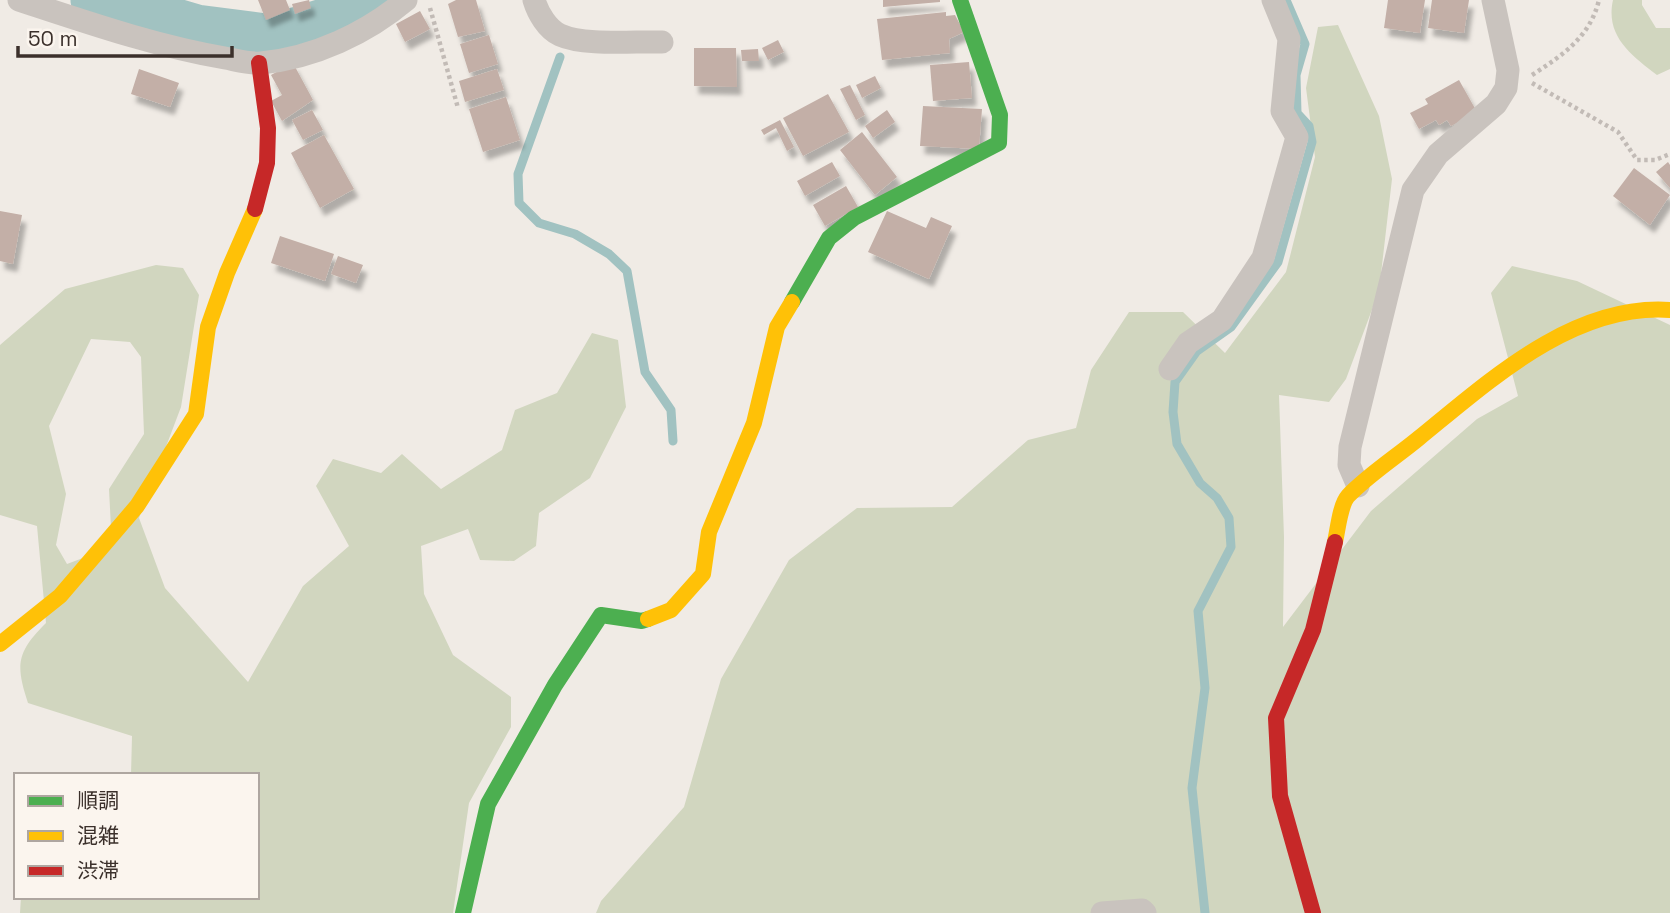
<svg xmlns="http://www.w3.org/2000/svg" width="1670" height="913" font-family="'Space Grotesk','Noto Sans JP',sans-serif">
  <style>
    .green { fill: #d1d6bf; fill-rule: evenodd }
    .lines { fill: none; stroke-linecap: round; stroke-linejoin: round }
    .stream { stroke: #a1c2c1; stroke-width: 9 }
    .river { stroke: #a1c2c1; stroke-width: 51 }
    .building { fill: #c3afa7; filter: url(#shadow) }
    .path { stroke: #c2bbb6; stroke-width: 4.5; stroke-dasharray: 3.5 3.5; stroke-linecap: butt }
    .street { stroke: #c9c3be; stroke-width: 23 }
    .fast { stroke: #4caf50; stroke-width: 16 }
    .slow { stroke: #ffc107; stroke-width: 16 }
    .jam { stroke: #c62828; stroke-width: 16 }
  </style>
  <defs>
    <filter id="shadow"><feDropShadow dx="4.5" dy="8" stdDeviation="2" flood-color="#0004"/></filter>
  </defs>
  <rect width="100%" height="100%" fill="#f0ebe5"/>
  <path class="green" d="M1613,0H1642V5L1656,28H1670V69L1657,75C1631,55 1605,36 1613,0Z
    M1338,25L1379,116L1392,179L1379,291L1346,379L1329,402L1279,395L1284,537L1283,627L1371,511L1477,419L1518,396L1491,293L1512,266L1577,281L1670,325V913H596L601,901L684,807L721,679L789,560L857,508L952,507L1028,440L1076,428L1091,370L1129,312H1183L1225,353L1286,272L1315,157L1306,88L1318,27Z
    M156,265L183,268L199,295L181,407L139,518L165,588L248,682L303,586L349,546L316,486L333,459L381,473L402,454L441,489L502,450L515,410L557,393L592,333L618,340L626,407L590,478L539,513L536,546L514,561L480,560L468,529L421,546L424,594L453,655L511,697V727L469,803L453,913H20L21,897H257V775H131L132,736L28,703C15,664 17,652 46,623L37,526L0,515V345L65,289ZM91,339L130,342L141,357L144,434L109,489L112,547L67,564L56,545L66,494L49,426Z"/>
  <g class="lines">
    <path class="stream" d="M560,57L518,174L519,203L539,223L575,234L609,254L627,271L645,372L671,410L673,441
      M1205,913L1192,788L1205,688L1198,611L1231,547L1229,518L1217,498L1200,483L1177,444L1173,412L1175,382L1197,351L1231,327L1278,262L1312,142L1309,126L1297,113L1296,75L1305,44L1286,0"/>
    <path class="river" d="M96,0L196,30L265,39L292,34L346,17L373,0"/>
  </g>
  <path class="building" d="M258,0H286L290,10L266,20Z
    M309,0L311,8L295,14L292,4Z
    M456,0H476L485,31L458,37L448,4Z
    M883,0H940V2L883,7Z
    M1388,0H1425L1420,33L1384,28Z
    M1432,0H1469L1464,33L1428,28Z
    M420,11L430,29L405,42L396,24Z
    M946,12V16L955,15L964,32L949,39L950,53L882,60L877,19Z
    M489,35L498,64L469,73L460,44Z
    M778,40L784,52L768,60L762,48Z
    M694,48H736L737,87L694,86Z
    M758,49L759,61H742L741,50Z
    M969,62L972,98L933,101L930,65Z
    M293,63L313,100L282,121L271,101L282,95L271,75Z
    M139,69L179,83L170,107L131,94Z
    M497,69L504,90L465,102L459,81Z
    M875,76L881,88L862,98L856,85Z
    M1459,80L1477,112L1451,126L1447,120L1439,125L1436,120L1419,129L1410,113L1428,104L1425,99Z
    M850,85L865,115L856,120L840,89Z
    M828,94L849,132L803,156L783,118Z
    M506,97L520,140L483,152L469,109Z
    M923,106L982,109L979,149L920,146Z
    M312,110L323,130L303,140L292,120Z
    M887,110L895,122L873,138L865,126Z
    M780,120L794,147L787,151L776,128L764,135L761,130Z
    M862,132L897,177L875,195L840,150Z
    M324,135L354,189L320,208L291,153Z
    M832,162L840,176L805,196L797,181Z
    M1668,162L1670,165V188L1656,172Z
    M1634,168L1670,195L1650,225L1613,196Z
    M846,186L858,207L825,226L813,205Z
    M0,211L22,215L13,264L0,261Z
    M887,211L926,228L931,217L952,226L929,279L868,252Z
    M280,236L334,254L325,281L271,263Z
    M338,256L363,265L356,283L331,274Z"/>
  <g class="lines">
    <path class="path" d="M430,8L458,108
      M1532,75C1563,55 1590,37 1599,0
      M1532,83L1618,132L1637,160H1655L1670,154"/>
    <path class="street" d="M19,0C86,22 155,46 225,58C236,60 250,64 261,63C314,58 367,33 406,0
      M534,0C538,13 547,29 560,35C584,46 635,41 662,42
      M1170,369L1188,343L1222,320L1263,258L1297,137L1282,111L1289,39L1273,0
      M1358,486L1349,465L1350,447L1413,190L1438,154L1496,104L1506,88L1508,70L1493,0
      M1102,913L1142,910L1145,913"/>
    <path class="fast" d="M792,302L829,238L854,218L999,143L1000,115L960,0
      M463,913L488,804L555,685L601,615L642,621L648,619"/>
    <path class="slow" d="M1335,542C1338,529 1340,505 1348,496C1368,475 1396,457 1419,438C1488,382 1573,303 1670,310
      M648,619L671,610L703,574L709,532L754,423L777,327L792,302
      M0,644L60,596L137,506L196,414L208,327L227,273L255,209"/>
    <path class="jam" d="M255,209L267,163L268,128L259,63
      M1313,913L1280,796L1276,718L1313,630L1335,542"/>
  </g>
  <rect x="14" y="773" width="245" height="126" fill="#fbf5ee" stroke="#aea6a0" stroke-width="2"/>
  <rect x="28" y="796" width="35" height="10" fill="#4caf50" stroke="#aea6a0" stroke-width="2"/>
  <text x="77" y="808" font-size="21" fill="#3b302b">順調</text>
  <rect x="28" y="831" width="35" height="10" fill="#ffc107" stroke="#aea6a0" stroke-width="2"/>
  <text x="77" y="843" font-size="21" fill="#3b302b">混雑</text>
  <rect x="28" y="866" width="35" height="10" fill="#c62828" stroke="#aea6a0" stroke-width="2"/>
  <text x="77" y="878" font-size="21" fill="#3b302b">渋滞</text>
  <path d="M18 46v10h214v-10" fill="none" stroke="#3b302b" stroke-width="3.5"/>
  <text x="28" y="46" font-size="21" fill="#3b302b" stroke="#fbf5ee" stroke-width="5" paint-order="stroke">50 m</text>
</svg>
